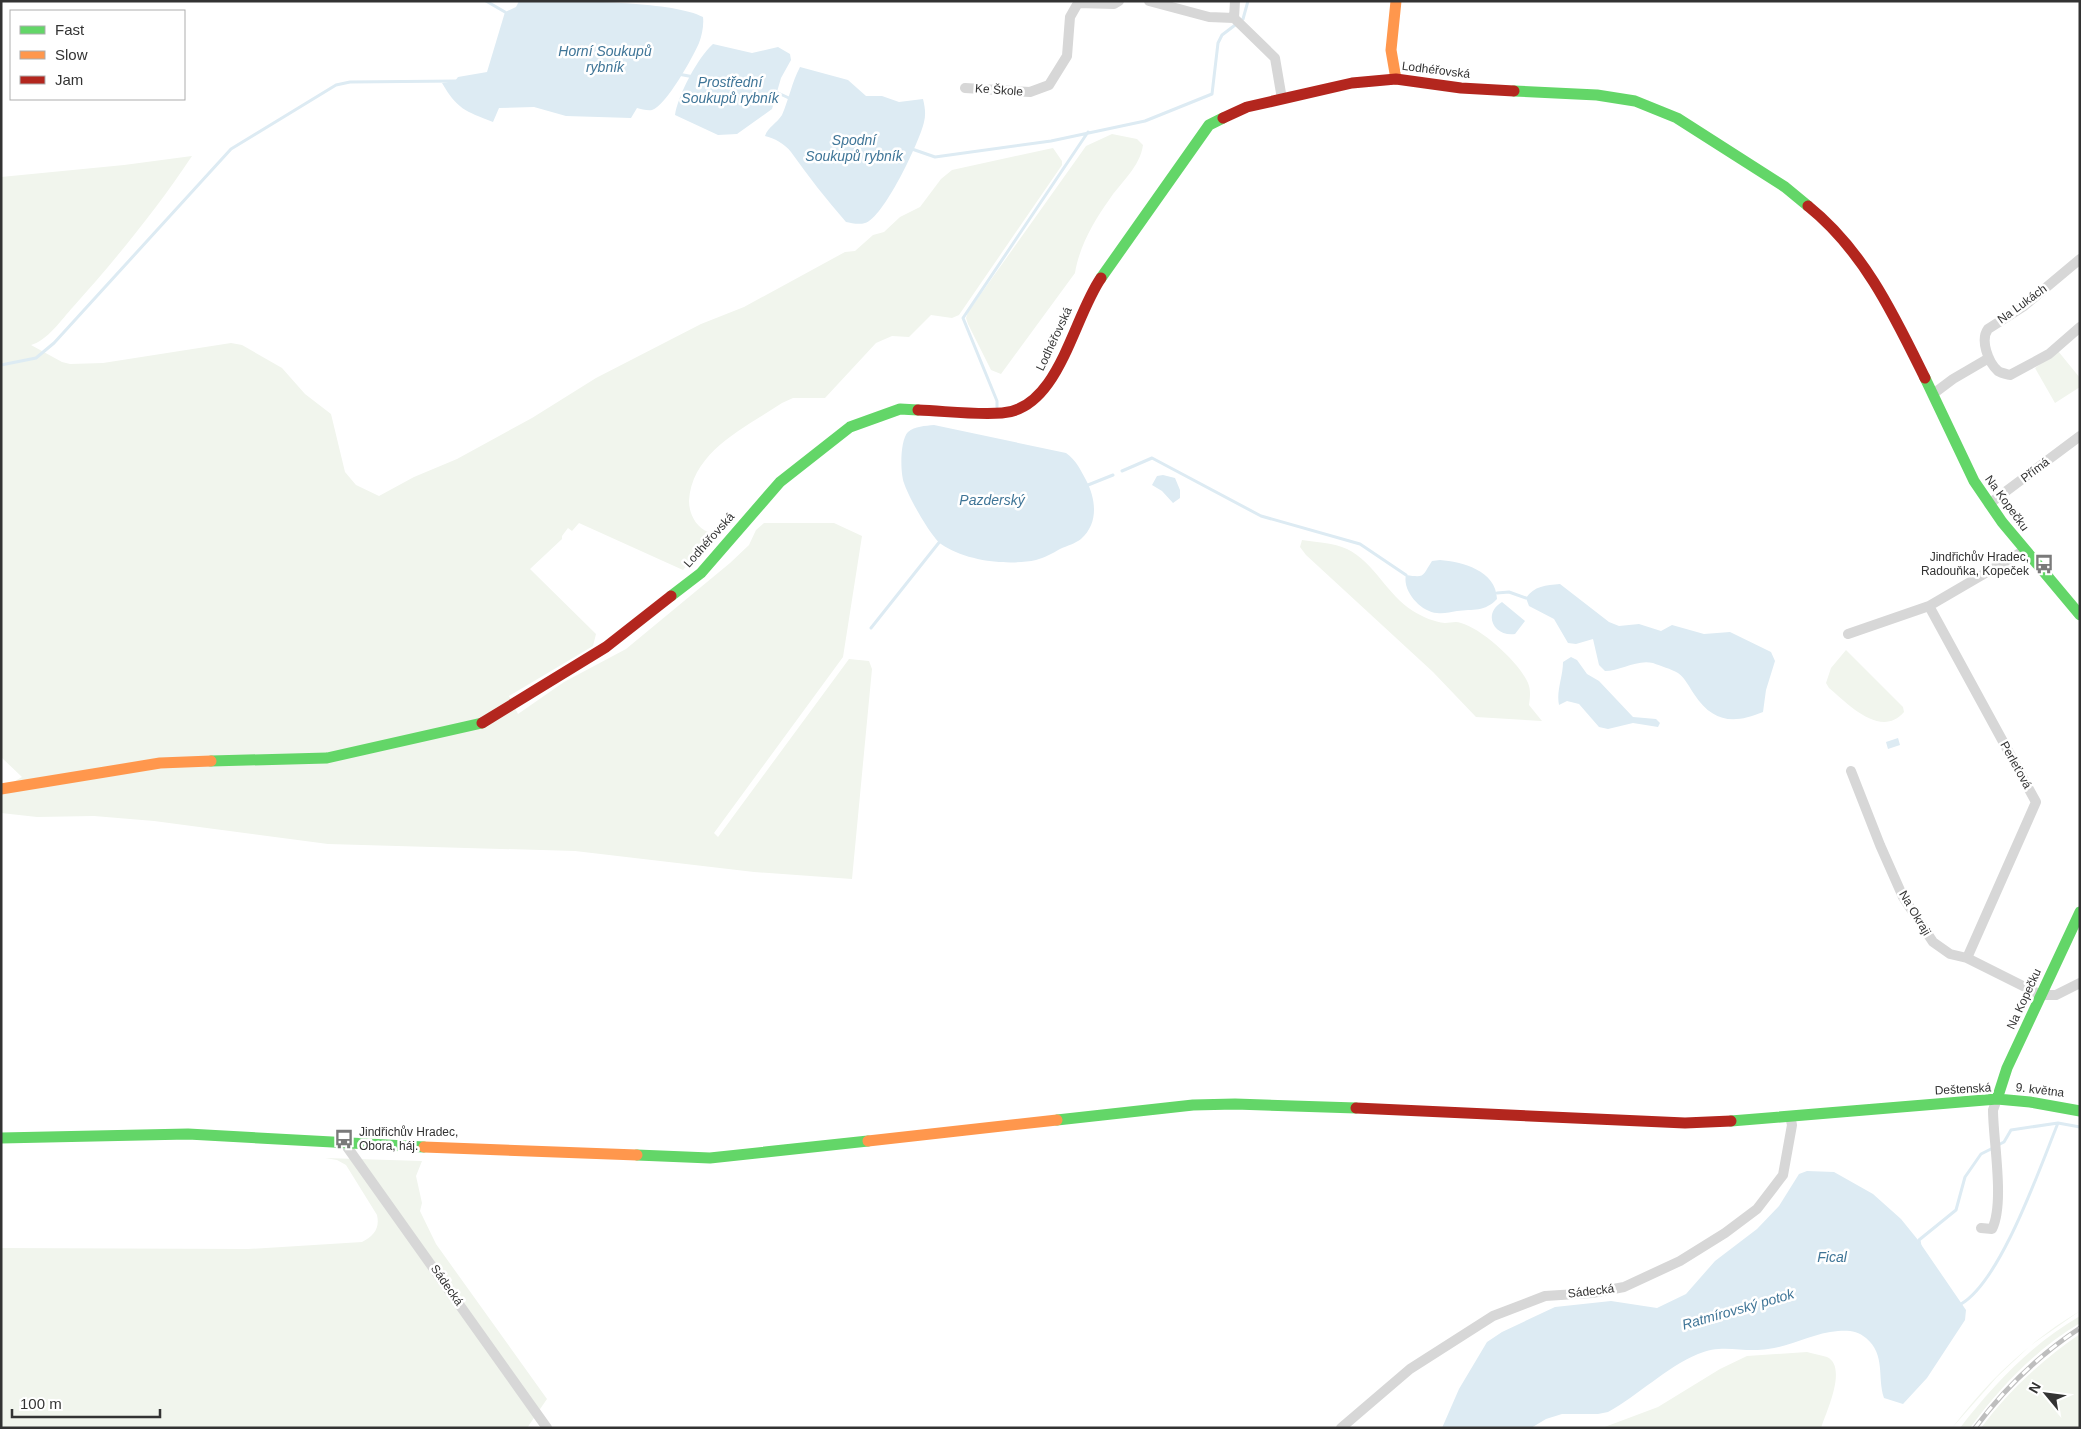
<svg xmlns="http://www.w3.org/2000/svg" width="2081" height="1429" font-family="Arial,sans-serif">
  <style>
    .green { fill: #f1f5ed }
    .water { fill: #ddebf3 }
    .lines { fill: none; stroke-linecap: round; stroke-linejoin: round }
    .stream { stroke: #ddebf3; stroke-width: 3 }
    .street { stroke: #d7d7d7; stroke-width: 10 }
    .fast { stroke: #63d668; stroke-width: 11 }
    .slow { stroke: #ff974d; stroke-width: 11 }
    .jam { stroke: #b3261e; stroke-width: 11 }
    .rail-casing { stroke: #bebebe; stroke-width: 5 }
    .rail { stroke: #fff; stroke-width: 3; stroke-dasharray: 9; stroke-linecap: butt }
    .labels { text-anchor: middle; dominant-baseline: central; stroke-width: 5; stroke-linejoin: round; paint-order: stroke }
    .street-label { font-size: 12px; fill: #333; stroke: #fff }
    .poi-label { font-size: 12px; fill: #333; stroke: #fff; text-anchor: end }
    .water-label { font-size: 14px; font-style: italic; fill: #3f7597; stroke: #fff }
  </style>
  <rect width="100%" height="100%" fill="#fff"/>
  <path class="green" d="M1112,134L1137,139L1143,145C1140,167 1121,182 1109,200C1094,221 1079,247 1075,273L1001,374L991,370L968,324L966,318L968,312L1086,146Z
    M1053,148L1062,161V165L959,315L952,318L931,315L909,337L892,336L876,343L825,398H793L782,403C745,428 692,451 689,501C689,514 696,527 708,532L710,539L683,570L579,523L572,531L568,528L562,536V539L530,569L596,634L593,646L509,696L518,714L564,682L626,649L730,563L749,545L756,530L764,523H834L862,536L843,657L714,833L718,837L849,659L869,661L872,669L852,879L754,872L575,851L328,844L154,821L94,816L37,817L1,813V789L22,777L1,757V177L124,165L192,156C156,210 116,259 73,307C62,319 47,341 31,345L62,362L70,364L103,363L231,343L242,345L282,368L305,394L331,414L345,472L356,485L379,496L414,477L457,459L532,418L596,378L701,324L744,307L845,252L855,251L873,235L884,232L900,217L920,207L941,179L952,170Z
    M2058,351L2080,378V387L2055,403L2035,368Z
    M1302,540C1316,542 1334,543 1347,549C1375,563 1387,595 1413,611C1423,617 1434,622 1445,623C1450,623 1456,621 1461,623C1481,628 1520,663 1528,683C1531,690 1530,697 1529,705L1542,721L1476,717L1433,672L1306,555L1300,547Z
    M1846,650L1903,707L1904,712C1881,739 1848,704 1829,688L1826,683L1831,668Z
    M325,1158L422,1161L416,1176L422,1203L420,1211L436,1244L547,1399L527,1428H1V1248L248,1249L362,1242C374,1236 380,1228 377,1215L346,1165L337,1160Z
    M2080,1311L2030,1346L1997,1377L1952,1428C1988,1381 2029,1341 2080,1311Z
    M2080,1316V1323C2036,1349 2000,1387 1970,1428H1960C1993,1385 2033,1343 2080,1316Z
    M2080,1334V1428H1981C2008,1391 2042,1360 2080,1334Z
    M1807,1352C1813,1354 1821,1355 1827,1357C1848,1367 1826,1412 1821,1428H1602L1658,1407L1720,1369L1747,1356Z"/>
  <path class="water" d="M519,1C563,1 671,0 703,17C704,25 702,35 699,43C693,57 666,106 652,110C648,111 641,109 637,108L631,118L566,116L534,107L499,108L493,122C465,111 457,109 442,83L455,81L458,77L487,72L505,12L516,7Z
    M713,44L752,53L778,47L790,54L791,60L781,78L772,109L737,134L718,135L675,115C678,95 698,57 713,44Z
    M800,67L848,80L866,96H882L899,102L923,99C925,107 926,115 924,122C920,141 883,219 865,223C859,225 851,223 846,222C826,199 808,176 791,152C785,144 774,138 765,136C768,127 777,123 782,115C789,99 792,82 800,67Z
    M934,425L1066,453C1076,460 1080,469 1086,480C1096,499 1099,523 1081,539C1076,543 1067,546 1060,549C1053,553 1044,558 1036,560C1008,566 965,561 941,544C931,537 908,496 904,483C900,472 900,440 908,432C915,426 925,426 934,425Z
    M1163,475L1175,478L1180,490V498L1173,503L1162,491L1152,485L1157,476Z
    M1440,560C1462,562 1496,570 1497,599C1485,612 1473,609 1457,611C1450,612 1444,614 1437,613C1421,612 1402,591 1406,575C1426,578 1422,576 1432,561Z
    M1560,584L1609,622L1619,626L1639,624L1661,631L1672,625L1704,634L1730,632L1771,652L1775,661L1766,690L1763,712C1734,724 1713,723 1694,694C1689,687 1686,679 1678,673C1671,669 1661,666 1653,663C1637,659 1620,671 1605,671L1599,665L1593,639L1576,644L1568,643L1554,619L1529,606L1526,598C1534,586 1546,585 1560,584Z
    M1502,602L1525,621L1515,634C1494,637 1482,614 1502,602Z
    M1571,657L1577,660L1587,674L1599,681L1633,717L1656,719L1660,723L1658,727L1633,723L1608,729L1599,727L1579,704L1567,701L1559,705C1556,691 1563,677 1563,662Z
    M1898,738L1900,745L1888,749L1886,742Z
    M1807,1171L1834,1172L1873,1194L1901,1219L1918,1240L1966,1310L1965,1320L1927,1378L1903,1404L1884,1398C1877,1377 1886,1355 1866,1338C1858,1331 1848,1330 1838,1331C1813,1333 1792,1346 1768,1349C1742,1353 1723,1343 1698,1354C1665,1368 1639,1395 1608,1412L1598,1414H1562L1546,1419L1531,1428H1442L1459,1389L1487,1342L1502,1332L1555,1307L1611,1301L1657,1308L1686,1294L1715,1261L1757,1229L1779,1206L1799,1174Z"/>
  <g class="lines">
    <path class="stream" d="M486,1L505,12
      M678,74L694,77
      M776,92L791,99
      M912,149L935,157L1051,141L1145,121L1212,94L1218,43L1222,35L1243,19L1248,1
      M1,365L36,358L54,343L231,149L336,85L350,82L457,81
      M997,407V401L963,318L1088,132
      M1122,471L1152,458L1261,516L1360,544L1406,575
      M1088,485L1113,475
      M1497,593L1509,592L1526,598
      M871,628L941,540
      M1998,1145L2004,1142L2011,1130L2058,1123
      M1920,1246L1919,1240L1956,1210L1965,1177L1981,1154L1993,1148
      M1961,1304C2001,1281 2040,1167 2058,1123L2080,1127"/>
    <path class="street" d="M1149,1L1209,17L1234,18
      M1235,1L1234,18L1275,58L1282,99
      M965,88L1030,92L1049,85L1067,56L1070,17L1078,3L1114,4L1119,1
      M2080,259L2024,306L1988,329C1980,340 1988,362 1998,371C2001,373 2006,374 2010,375L2049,354L2080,327
      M1933,394L1953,379L1989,358
      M1989,504L2080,436
      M1848,634L1929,606
      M1851,771L1880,845L1903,897L1933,942L1950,954L1967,958L2041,995H2056L2080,983
      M1967,958L2036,802L1929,606L2025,550
      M345,1144L547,1428
      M1981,1228L1992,1229C2005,1203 1993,1140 1993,1110L1997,1099
      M1341,1428L1410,1369L1493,1316L1545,1296L1592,1293L1624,1287L1680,1261L1725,1233L1757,1209L1783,1175L1792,1125L1790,1116"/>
    <path class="fast" d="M1514,91L1597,95L1635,101L1677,118L1785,187L1808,206
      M1101,278L1209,125L1223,118
      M1925,378L1974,481L2002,522L2080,615
      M671,596L701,573L780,482L850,427L900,409L918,410
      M211,761L327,758L482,723
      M1997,1099L2007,1068L2080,912
      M1057,1120L1193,1105L1235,1104L1356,1108
      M1731,1121L1997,1099L2030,1102L2080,1111
      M1,1138L188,1134L424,1147
      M637,1155L710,1158L868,1141"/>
    <path class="slow" d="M1396,1L1391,50L1396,79
      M1,789L160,763L211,761
      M868,1141L1057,1120
      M424,1147L637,1155"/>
    <path class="jam" d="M1223,118L1247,107L1352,83L1396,79L1461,88L1514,91
      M1808,206C1864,251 1894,315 1925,378
      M918,410C945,411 974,415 1002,413C1059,409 1073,318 1101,278
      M482,723L606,647L671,596
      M1356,1108L1685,1123L1731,1121"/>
    <defs>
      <path id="rail" d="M1975,1428C2004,1389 2039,1355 2080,1328"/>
    </defs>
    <use href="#rail" class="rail-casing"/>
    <use href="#rail" class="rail"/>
  </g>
  <defs>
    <symbol id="bus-bare" viewBox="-9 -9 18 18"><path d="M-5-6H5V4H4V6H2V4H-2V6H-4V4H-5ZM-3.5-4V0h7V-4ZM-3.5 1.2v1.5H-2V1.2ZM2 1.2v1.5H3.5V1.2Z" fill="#7a7a7a" stroke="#fff" stroke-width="2.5" paint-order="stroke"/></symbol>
  </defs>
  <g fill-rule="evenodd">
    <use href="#bus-bare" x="2030" y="550" width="28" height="28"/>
    <use href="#bus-bare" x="330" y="1125" width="28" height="28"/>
  </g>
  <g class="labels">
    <g class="street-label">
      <text transform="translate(1436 70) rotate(7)">Lodhéřovská</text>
      <text transform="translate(999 90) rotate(4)">Ke Škole</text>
      <text transform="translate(2022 304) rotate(-36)">Na Lukách</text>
      <text transform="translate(1054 339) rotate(-65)">Lodhéřovská</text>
      <text transform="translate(2035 470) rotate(-37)">Přímá</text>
      <text transform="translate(2007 503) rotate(54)">Na Kopečku</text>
      <text transform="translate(709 540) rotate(-48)">Lodhéřovská</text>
      <text transform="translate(2016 765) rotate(61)">Perleťová</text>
      <text transform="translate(1915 913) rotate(59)">Na Okraji</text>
      <text transform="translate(2024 999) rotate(-65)">Na Kopečku</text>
      <text transform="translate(1963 1089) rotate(-3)">Deštenská</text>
      <text transform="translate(2040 1090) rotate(7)">9. května</text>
      <text transform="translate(447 1285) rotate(55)">Sádecká</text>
      <text transform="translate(1591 1291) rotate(-7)">Sádecká</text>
    </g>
    <g class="poi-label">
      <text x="2029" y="557">Jindřichův Hradec,<tspan x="2029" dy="14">Radouňka, Kopeček</tspan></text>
      <text x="359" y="1132" text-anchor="start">Jindřichův Hradec,<tspan x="359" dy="14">Obora, háj.</tspan></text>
    </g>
    <g class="water-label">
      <text x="605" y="51">Horní Soukupů<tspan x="605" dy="16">rybník</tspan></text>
      <text x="730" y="82">Prostřední<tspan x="730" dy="16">Soukupů rybník</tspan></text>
      <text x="854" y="140">Spodní<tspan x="854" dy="16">Soukupů rybník</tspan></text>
      <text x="992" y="500">Pazderský</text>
      <text x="1832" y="1257">Fical</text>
      <text transform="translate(1738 1309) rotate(-16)">Ratmírovský potok</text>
    </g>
  </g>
  <rect width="2081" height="1429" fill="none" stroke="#333333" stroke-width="5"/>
  <rect x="10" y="10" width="175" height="90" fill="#ffffff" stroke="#adadad"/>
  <rect x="20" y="26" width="25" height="8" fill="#63d668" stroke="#adadad"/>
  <text x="55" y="35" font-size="15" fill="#333333">Fast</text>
  <rect x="20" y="51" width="25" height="8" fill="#ff974d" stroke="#adadad"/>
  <text x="55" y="60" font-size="15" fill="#333333">Slow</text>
  <rect x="20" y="76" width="25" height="8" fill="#b3261e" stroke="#adadad"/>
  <text x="55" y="85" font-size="15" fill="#333333">Jam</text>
  <g transform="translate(2046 1394) rotate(299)" stroke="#ffffff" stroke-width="4" paint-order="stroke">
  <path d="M0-4L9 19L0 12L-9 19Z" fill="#333333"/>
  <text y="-8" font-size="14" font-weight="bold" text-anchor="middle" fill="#333333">N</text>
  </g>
  <path d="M12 1409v8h148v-8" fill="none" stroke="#333333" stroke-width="2.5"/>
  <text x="20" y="1409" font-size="15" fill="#333333" stroke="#ffffff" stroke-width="4" paint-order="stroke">100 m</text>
</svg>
